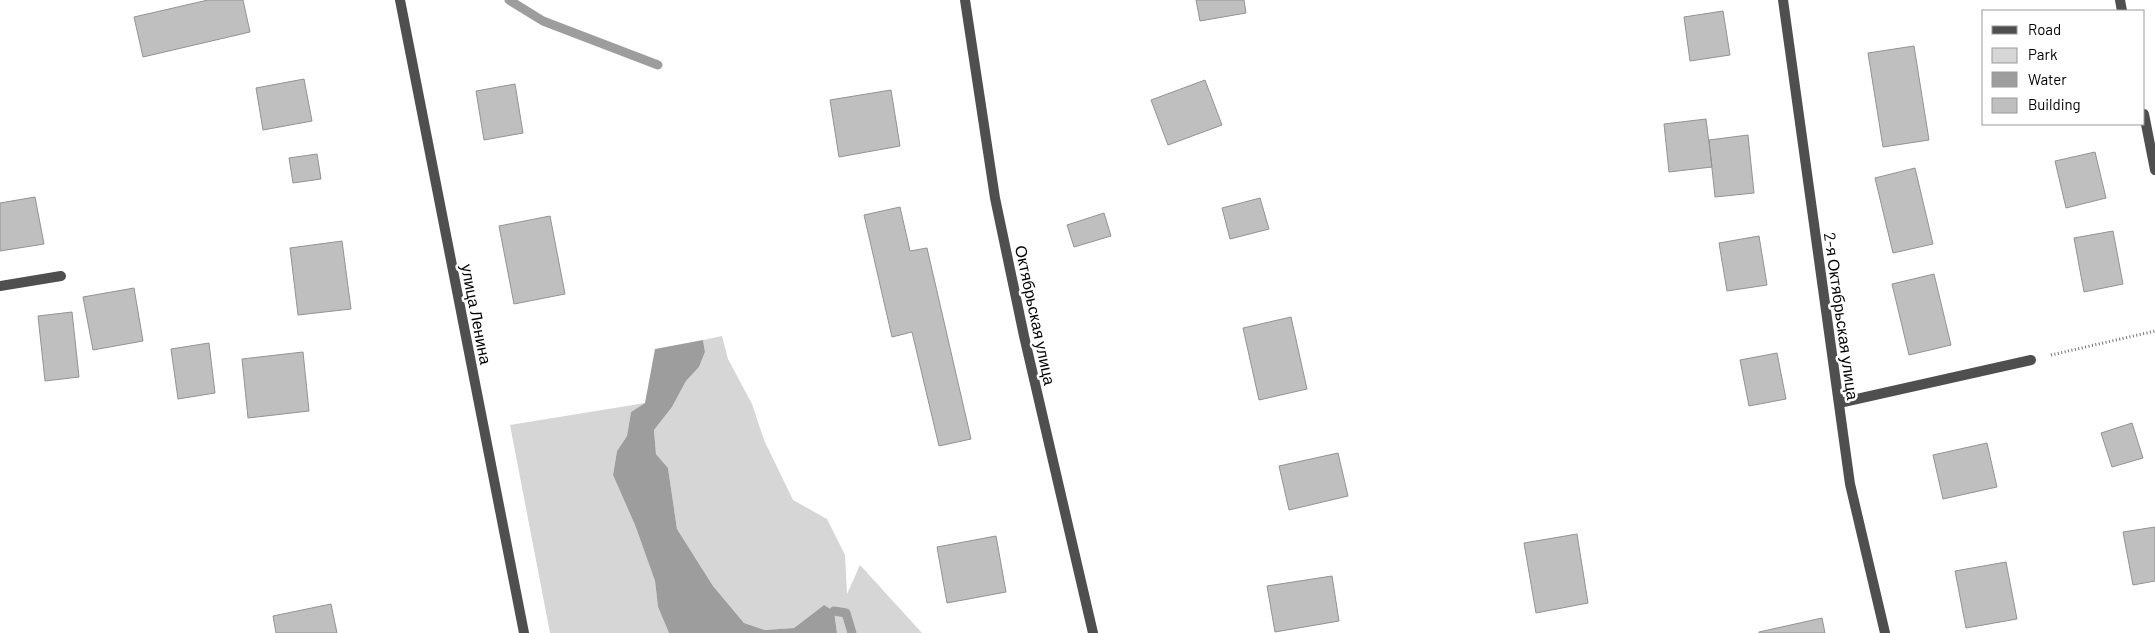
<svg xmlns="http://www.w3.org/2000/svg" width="2155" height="633" font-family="Barlow,sans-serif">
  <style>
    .green { fill: #d6d6d6 }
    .water { fill: #9d9d9d }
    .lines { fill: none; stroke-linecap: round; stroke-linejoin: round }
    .stream { stroke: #9d9d9d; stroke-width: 9 }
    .building { fill: #bfbfbf; stroke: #939393 }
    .path { stroke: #717171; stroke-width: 3; stroke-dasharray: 1 2.5; stroke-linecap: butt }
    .service { stroke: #4f4f4f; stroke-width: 10 }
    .minor { stroke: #4f4f4f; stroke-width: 10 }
    .labels { text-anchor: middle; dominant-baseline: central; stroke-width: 5; stroke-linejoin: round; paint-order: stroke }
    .street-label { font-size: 16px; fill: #000; stroke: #fff }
  </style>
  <rect width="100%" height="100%" fill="#fff"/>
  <path class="green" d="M722,336L728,359L752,404L764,440L793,500L827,519L845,555L847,594L860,565L922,633H837L834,611L824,605L794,628L765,630L744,623L713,586L677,529L668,468L656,454L654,430L672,407L686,381L699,367L705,352L703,340Z
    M645,403L631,412L627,436L617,451L613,475L635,525L655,581L658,607L669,633H550L510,425Z"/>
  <path class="water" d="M703,340L705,352L699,367L686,381L672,407L654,430L656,454L668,468L677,529L713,586L744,623L765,630L794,628L824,605L834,611L837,633H669L658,607L655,581L635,525L613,475L617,451L627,436L631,412L645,403L655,349Z"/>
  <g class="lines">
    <path class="stream" d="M509,0L543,21L658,65
      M834,611L846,613L852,633"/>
  </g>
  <path class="building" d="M208,0H243L250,32L143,57L134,17Z
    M1196,0H1244L1246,13L1200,21Z
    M1723,11L1730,55L1690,61L1684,17Z
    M1914,46L1929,140L1883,147L1868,53Z
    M304,79L312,121L263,130L256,88Z
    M1205,80L1222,125L1168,145L1151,100Z
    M515,84L523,133L484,140L476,91Z
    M891,90L900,146L839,157L830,100Z
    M1706,119L1712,167L1669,172L1664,124Z
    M1748,135L1754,193L1715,197L1709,140Z
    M2095,152L2106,198L2066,208L2055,161Z
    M317,154L321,179L293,183L289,158Z
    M1915,168L1933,244L1893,253L1875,178Z
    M35,197L44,244L0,251V203Z
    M1260,198L1269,229L1230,239L1222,208Z
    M900,207L910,251L927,248L971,439L939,446L912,332L892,337L864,215Z
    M1104,213L1111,236L1074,247L1067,225Z
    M550,216L565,294L514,304L499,226Z
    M2113,231L2123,284L2084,292L2074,238Z
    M1759,236L1767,285L1727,291L1719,243Z
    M342,241L351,309L298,315L290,248Z
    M1934,274L1951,345L1909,355L1892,284Z
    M134,288L143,341L93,350L83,297Z
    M72,312L79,377L45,381L38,316Z
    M1291,317L1307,389L1259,400L1243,328Z
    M209,343L215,393L178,399L171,349Z
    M303,352L309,411L248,418L242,359Z
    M1777,353L1786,399L1749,406L1740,360Z
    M2132,423L2143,458L2112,467L2101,433Z
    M1987,443L1997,487L1943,499L1933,455Z
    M1338,453L1348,496L1289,510L1279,466Z
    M2155,527V581L2133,585L2123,532Z
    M1577,534L1588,603L1536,613L1524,543Z
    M996,536L1006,592L947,603L937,547Z
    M2006,562L2017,619L1966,628L1955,571Z
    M1332,576L1339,621L1275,632L1267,586Z
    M331,604L337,633H276L273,616Z
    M1822,618L1825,633H1759V632Z"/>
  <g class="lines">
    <path class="path" d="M2051,355L2155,331"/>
    <path class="service" d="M0,286L61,276
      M1839,403L2031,360"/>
    <path class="minor" d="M400,0L524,633
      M965,0L995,198L1024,336L1093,633
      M1783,0L1850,484L1885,633
      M2120,0L2122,11
      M2144,114L2155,170"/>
  </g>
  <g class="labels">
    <g class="street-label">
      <text transform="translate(477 314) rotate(79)">улица Ленина</text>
      <text transform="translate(1036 315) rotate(78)">Октябрьская улица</text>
      <text transform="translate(1842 316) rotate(82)">2-я Октябрьская улица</text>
    </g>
  </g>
  <rect x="1982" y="10" width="162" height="115" fill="#ffffff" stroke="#999999"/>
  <rect x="1992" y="26" width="25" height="8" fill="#4f4f4f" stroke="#999999"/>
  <text x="2028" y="35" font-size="15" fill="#000000">Road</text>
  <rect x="1992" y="48" width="25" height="15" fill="#d6d6d6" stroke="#999999"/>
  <text x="2028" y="60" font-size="15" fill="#000000">Park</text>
  <rect x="1992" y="72" width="25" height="15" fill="#9d9d9d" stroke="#999999"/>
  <text x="2028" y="85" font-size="15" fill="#000000">Water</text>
  <rect x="1992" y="98" width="25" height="15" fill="#bfbfbf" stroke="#999999"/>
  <text x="2028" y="110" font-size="15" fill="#000000">Building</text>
</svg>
